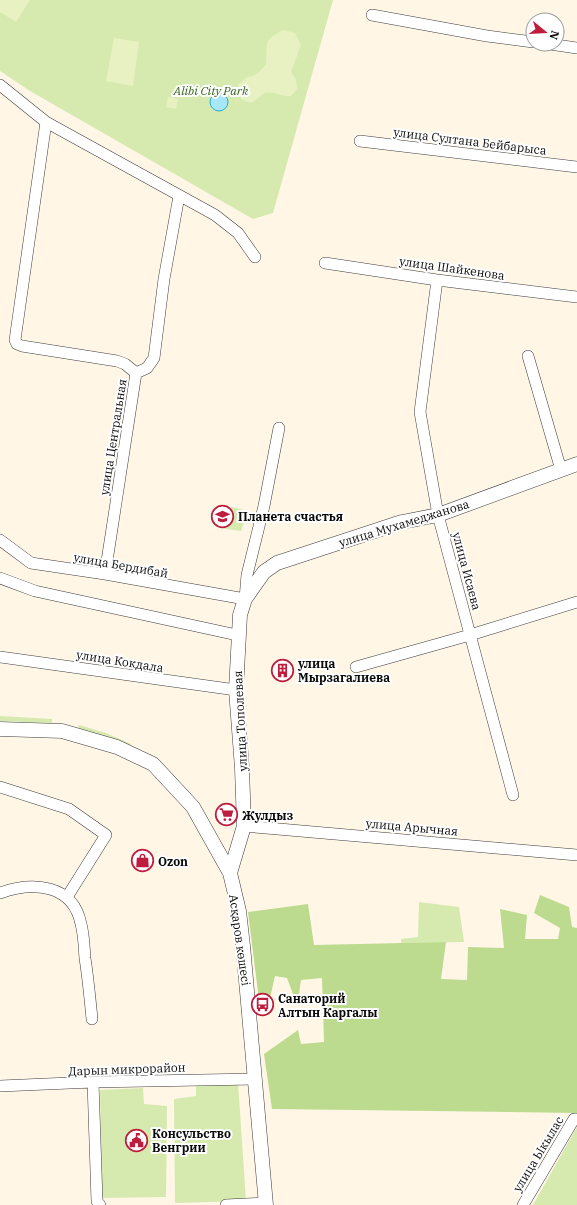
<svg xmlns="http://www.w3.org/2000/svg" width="577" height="1205" font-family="'IBM Plex Serif',serif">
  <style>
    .green { fill: #d6eaaf }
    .forest { fill: #bcdb8e }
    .pitch { fill: #e7f1c1 }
    .water { fill: #a8e7f9; stroke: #2ca9d3 }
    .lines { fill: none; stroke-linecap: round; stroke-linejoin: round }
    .minor-casing { stroke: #3c3c3c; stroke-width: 12 }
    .tertiary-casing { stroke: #3c3c3c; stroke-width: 15 }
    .minor { stroke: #fff; stroke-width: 11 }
    .tertiary { stroke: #fff; stroke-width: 14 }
    .labels { text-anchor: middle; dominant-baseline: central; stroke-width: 4; stroke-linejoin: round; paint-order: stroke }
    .park-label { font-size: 12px; font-style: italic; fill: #336219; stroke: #fff }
    .street-label { font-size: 12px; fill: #090909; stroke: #fff }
    .poi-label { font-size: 12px; font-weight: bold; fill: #090909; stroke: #fff; text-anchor: start }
  </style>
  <rect width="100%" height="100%" fill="#fff6e6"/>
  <path class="green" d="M0,0H333L273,213L253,219L30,91L0,71Z
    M231,507L248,511L241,531L220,528Z
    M0,716L52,719V723L0,721Z
    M79,725L106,733L131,744L129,748L78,728Z
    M419,902L459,907L464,942L401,943V939L418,937Z
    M238,1082L246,1201L175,1203L174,1099L196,1096V1083Z
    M143,1088L144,1104L167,1106L166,1197L102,1198L100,1090Z
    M577,1127V1205H533Z"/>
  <path class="forest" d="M540,895L569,907L572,927L577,928V1113L272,1109L264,1054L298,1030L301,1044L324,1042L322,978L301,980L299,994H293L287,978L275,976L270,998L259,1000L248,912L308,904L314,945L446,942L441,979L467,980L468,947L504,948L500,909L527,915L525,939H558L560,928L534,913Z"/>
  <path class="pitch" d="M0,0H30L16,22L0,12Z
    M283,30L295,33L301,45L291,72L296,79L297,89L291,96C282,97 274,91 265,93C261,95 256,100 252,103C236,101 231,87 246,78C248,76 252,77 255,75C259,73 263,68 266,64C268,43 262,41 283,30Z
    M114,38L139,42L133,86L106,81Z
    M168,97L178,99L176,109L166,107Z"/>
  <path class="water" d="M210 102a9 9 0 1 1 18 0a9 9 0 1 1-18 0Z"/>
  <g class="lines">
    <defs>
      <path id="minor" d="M372,15L487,36L533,42
        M550,44L577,48
        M0,85L46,122L215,215L238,233L255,257
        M46,122L15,340L17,344L22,346L117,361L125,364L136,373
        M360,141L577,167
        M325,263L437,280L577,297
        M437,280L420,412L438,515L513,795
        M528,356L561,470
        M0,540L31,563L105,574L245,599L247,575L264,506L279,428
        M105,574L136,373L147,368L154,358L164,279L179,196
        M0,578L35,591L237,635
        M0,657L236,690
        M356,667L470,635L577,602
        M0,787L69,809L106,835L67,897
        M244,826L577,855
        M0,893C33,881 73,884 81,924C84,935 84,947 85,958C88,978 90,998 92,1019
        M93,1082L97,1201L100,1205
        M0,1086L93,1082L255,1079
        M226,1205L266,1203
        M523,1205L574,1119H577"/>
      <path id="tertiary" d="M0,729L62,731L117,747L153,764L193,807L230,873L239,911L243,946L266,1205
        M230,873L244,826L242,768L236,690L240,615L245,599L264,572L277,563L402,522L438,515L577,464"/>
    </defs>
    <use href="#minor" class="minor-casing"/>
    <use href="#tertiary" class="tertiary-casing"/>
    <use href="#minor" class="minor"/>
    <use href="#tertiary" class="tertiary"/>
  </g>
  <defs>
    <symbol id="school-ring" viewBox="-11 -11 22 22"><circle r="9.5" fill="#fff" stroke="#be1d3d" stroke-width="1.5"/><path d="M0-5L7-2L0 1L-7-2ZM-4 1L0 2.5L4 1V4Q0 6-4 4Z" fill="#be1d3d"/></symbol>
    <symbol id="building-ring" viewBox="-11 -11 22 22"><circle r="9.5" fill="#fff" stroke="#be1d3d" stroke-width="1.5"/><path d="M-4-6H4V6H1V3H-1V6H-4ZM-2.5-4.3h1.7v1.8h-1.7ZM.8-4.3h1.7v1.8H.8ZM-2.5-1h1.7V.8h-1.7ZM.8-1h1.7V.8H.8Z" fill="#be1d3d"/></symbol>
    <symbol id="supermarket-ring" viewBox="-11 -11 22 22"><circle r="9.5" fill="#fff" stroke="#be1d3d" stroke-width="1.5"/><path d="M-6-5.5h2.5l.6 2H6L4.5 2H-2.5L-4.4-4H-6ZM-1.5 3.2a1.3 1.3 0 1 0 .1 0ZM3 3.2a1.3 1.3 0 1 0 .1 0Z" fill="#be1d3d"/></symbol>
    <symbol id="shop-ring" viewBox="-11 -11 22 22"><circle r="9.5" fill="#fff" stroke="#be1d3d" stroke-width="1.5"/><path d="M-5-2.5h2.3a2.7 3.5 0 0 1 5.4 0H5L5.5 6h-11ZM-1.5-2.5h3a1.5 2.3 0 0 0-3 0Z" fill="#be1d3d"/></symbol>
    <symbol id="bus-ring" viewBox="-11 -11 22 22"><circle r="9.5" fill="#fff" stroke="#be1d3d" stroke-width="1.5"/><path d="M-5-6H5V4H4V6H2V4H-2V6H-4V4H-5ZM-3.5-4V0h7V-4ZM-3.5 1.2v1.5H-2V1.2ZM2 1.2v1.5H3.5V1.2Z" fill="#be1d3d"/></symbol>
    <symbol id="civic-ring" viewBox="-11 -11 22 22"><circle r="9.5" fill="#fff" stroke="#be1d3d" stroke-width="1.5"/><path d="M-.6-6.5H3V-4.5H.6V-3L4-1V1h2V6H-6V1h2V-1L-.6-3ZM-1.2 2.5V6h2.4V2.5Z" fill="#be1d3d"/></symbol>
  </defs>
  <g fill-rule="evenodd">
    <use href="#school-ring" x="210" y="504" width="25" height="25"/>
    <use href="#building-ring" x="270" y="658" width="25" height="25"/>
    <use href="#supermarket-ring" x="214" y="802" width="25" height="25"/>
    <use href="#shop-ring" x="130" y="848" width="25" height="25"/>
    <use href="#bus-ring" x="250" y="992" width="25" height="25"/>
    <use href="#civic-ring" x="124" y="1128" width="25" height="25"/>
  </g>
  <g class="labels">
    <g class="park-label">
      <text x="211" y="90">Alibi City Park</text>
    </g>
    <g class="street-label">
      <text transform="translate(470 141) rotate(7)">улица Султана Бейбарыса</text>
      <text transform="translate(452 268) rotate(8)">улица Шайкенова</text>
      <text transform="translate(113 437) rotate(-81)">улица Центральная</text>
      <text transform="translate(404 523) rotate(-17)">улица Мухамеджанова</text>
      <text transform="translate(121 565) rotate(10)">улица Бердибай</text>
      <text transform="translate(467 571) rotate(75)">улица Исаева</text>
      <text transform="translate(120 661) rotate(9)">улица Кокдала</text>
      <text transform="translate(240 721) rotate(-93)">улица Тополевая</text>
      <text transform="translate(412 827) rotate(5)">улица Арычная</text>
      <text transform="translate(240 940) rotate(82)">Асқаров көшесі</text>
      <text transform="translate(127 1069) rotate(-2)">Дарын микрорайон</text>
      <text transform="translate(538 1154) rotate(-59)">улица Ыкылас</text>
    </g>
    <g class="poi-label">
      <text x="238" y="516">Планета счастья</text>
      <text x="298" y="663">улица<tspan x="298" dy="14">Мырзагалиева</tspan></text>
      <text x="242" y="815">Жулдыз</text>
      <text x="158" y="861">Ozon</text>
      <text x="278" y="998">Санаторий<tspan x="278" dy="14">Алтын Каргалы</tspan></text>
      <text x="152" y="1133">Консульство<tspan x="152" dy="14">Венгрии</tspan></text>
    </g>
  </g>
  <g transform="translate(545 32) rotate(108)"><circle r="19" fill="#ffffff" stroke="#9d9d9d"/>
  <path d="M0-3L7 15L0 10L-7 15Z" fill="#be1d3d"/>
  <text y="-6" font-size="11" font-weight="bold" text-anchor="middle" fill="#090909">N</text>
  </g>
</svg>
